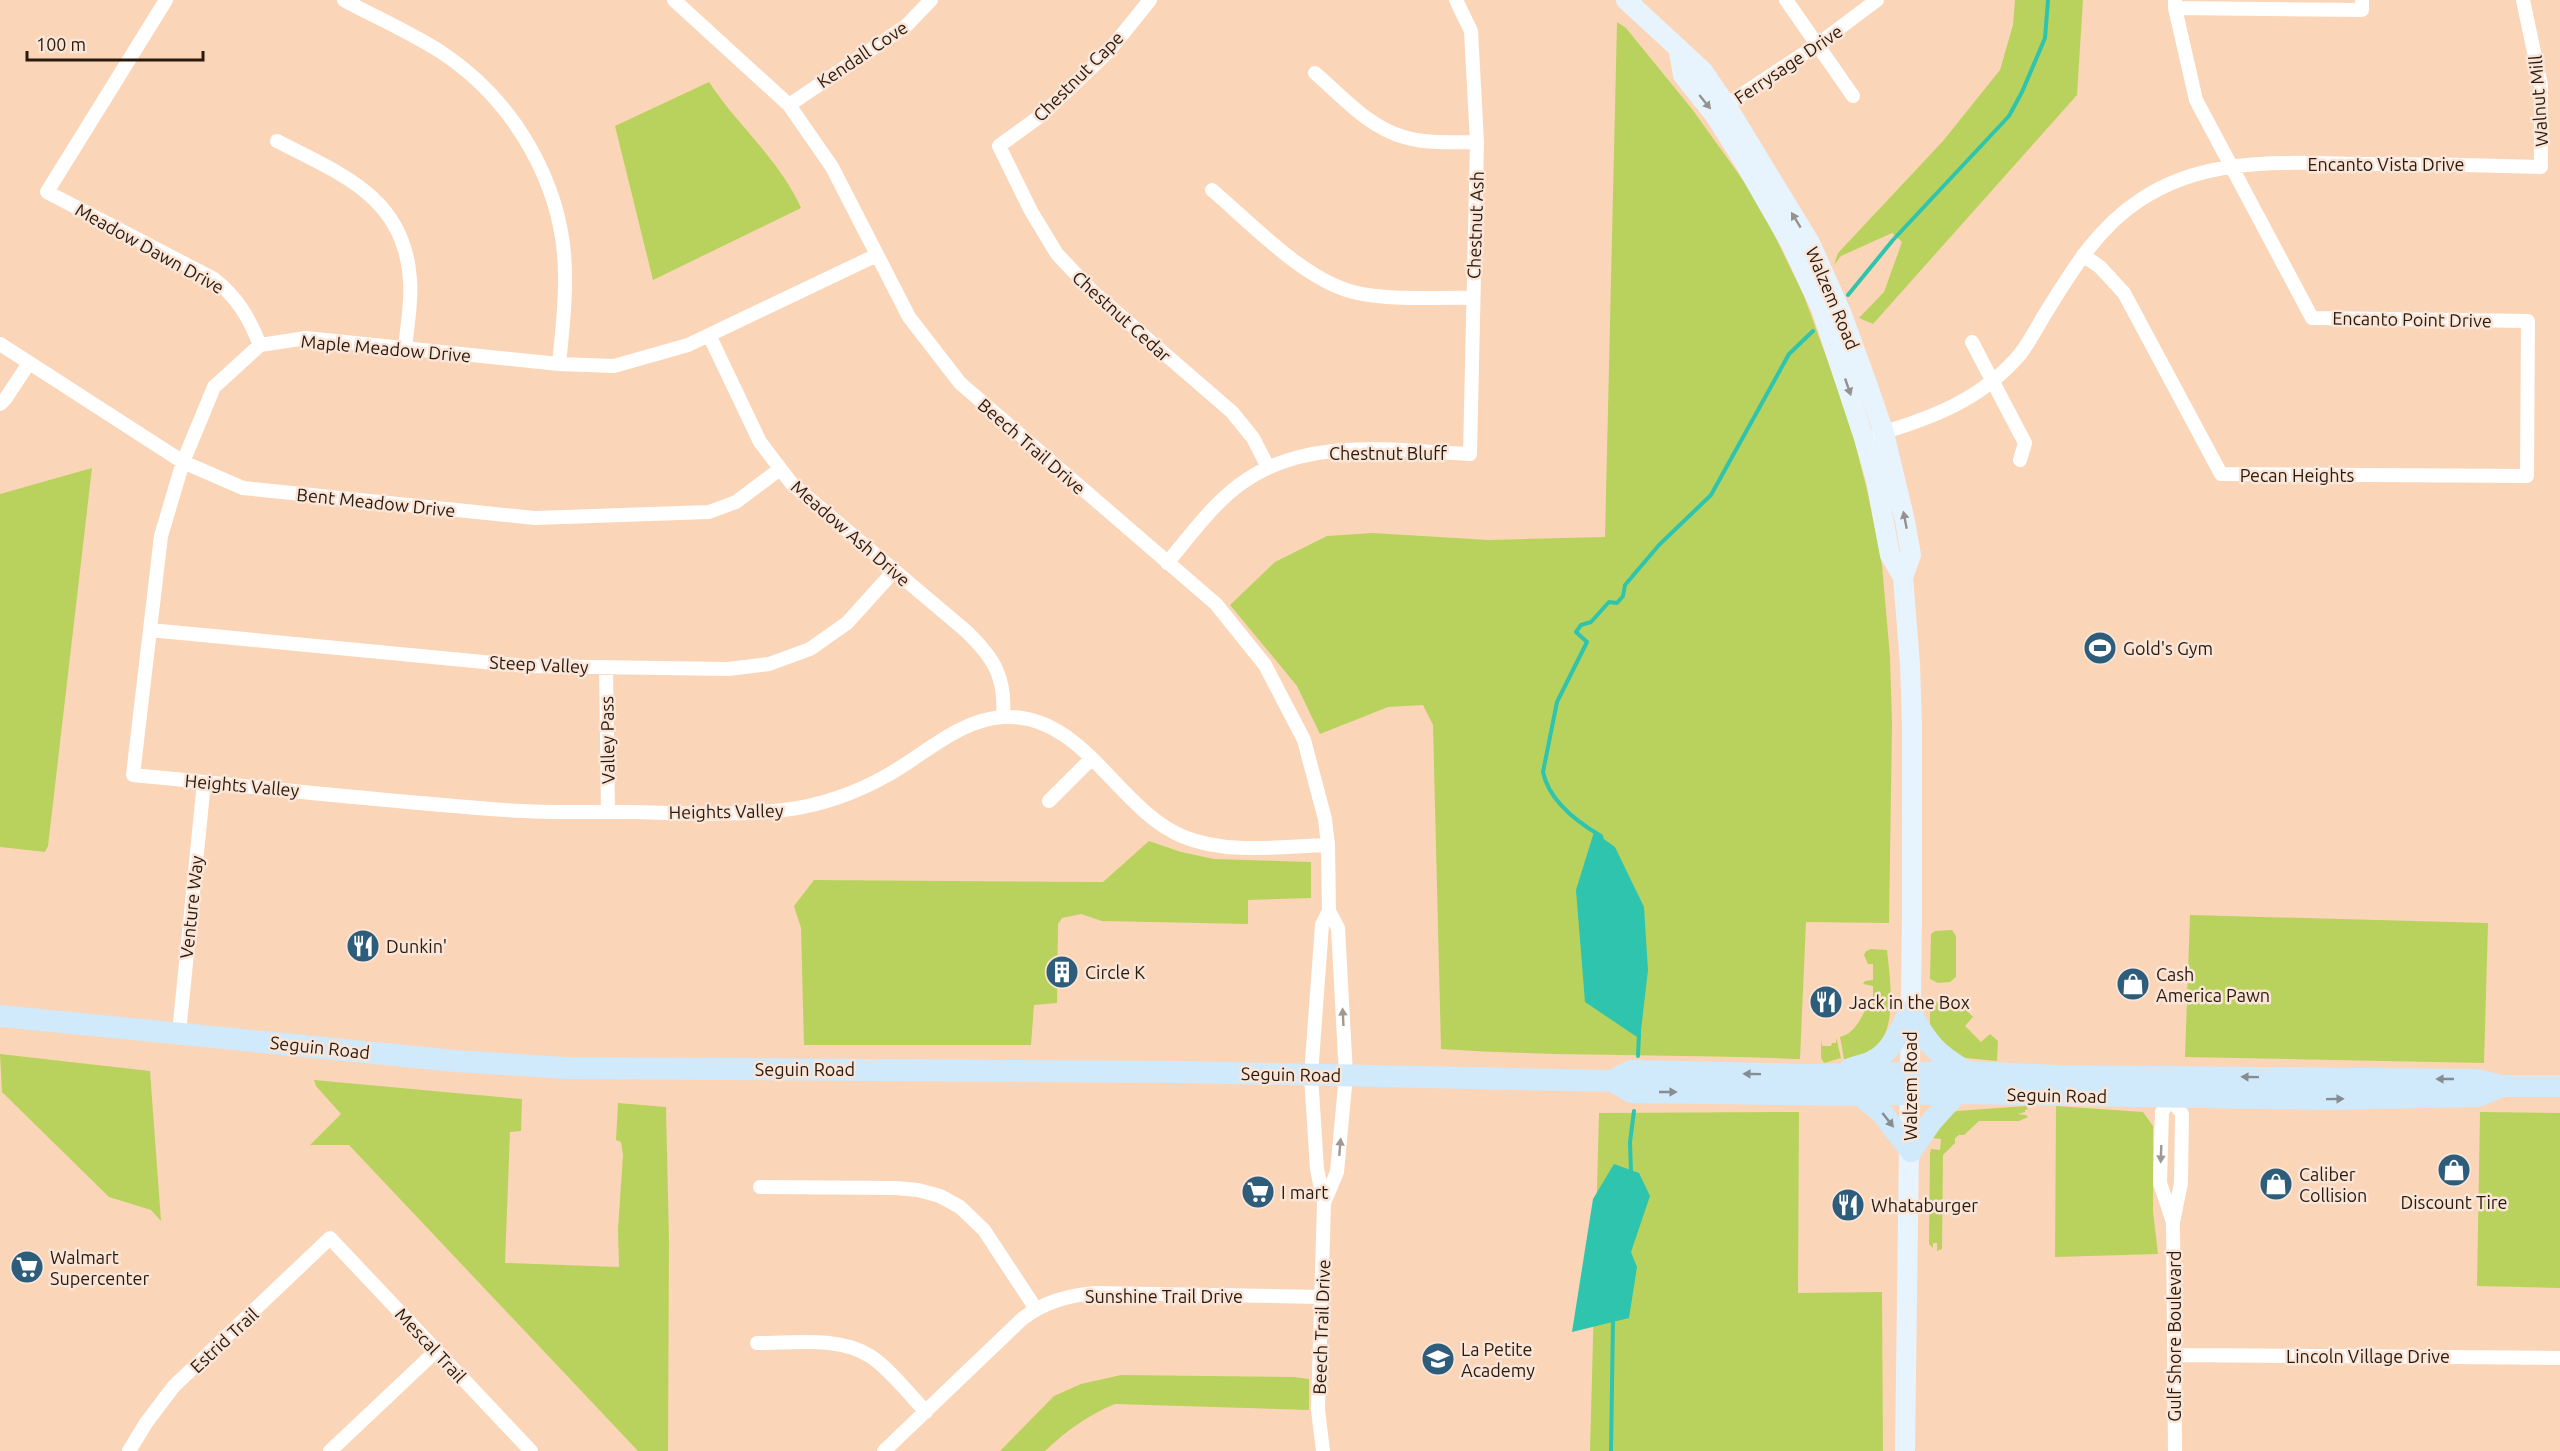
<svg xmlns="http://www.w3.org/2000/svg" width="2560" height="1451" font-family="Ubuntu,sans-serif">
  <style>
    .green { fill: #b9d25d }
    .water { fill: #2fc4ad }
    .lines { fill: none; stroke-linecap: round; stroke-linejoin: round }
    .stream { stroke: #2fc4ad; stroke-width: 4 }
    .street { stroke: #fff; stroke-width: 14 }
    .secondary { stroke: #e8f4fd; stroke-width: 20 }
    .primary { stroke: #d0e9fb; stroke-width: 22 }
    .oneway { fill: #939291 }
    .oneway2 { fill: #a09892 }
    .oneway3 { fill: #868c8f }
    .labels { text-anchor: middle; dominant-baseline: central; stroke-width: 5; stroke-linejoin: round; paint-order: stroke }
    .street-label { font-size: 18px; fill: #2b1a0c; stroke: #fae6d8 }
    .poi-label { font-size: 18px; fill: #2b1a0c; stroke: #fae6d8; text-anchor: start }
  </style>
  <rect width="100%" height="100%" fill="#fbd5b8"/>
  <path class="green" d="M2015,0H2083L2077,95L1873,324L1859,318L1884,292L1902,242L1892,233L1841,256L1834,265L1838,253L1943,141L2000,70L2013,25Z
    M1617,22L1626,28L1692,109L1758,201L1804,296L1849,419L1868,494L1882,565L1890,657L1892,724L1889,923L1806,922L1800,1059C1680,1054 1560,1057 1441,1049L1433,725L1423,705L1388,707L1320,734L1297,686L1230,605L1275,562L1327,536L1373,533L1488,540L1605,537Z
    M709,82C737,125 780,160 801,208L653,280L615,126Z
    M92,468L48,846L45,852L0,847V494Z
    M1149,841L1181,852L1214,859L1311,862V898L1248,900V924L1102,921L1081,914L1062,918L1058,924L1057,1003L1034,1005L1031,1045H804L801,928L794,906L814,880L1103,882Z
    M2190,915L2488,923L2484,1063L2185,1057Z
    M1952,930L1956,936V977L1950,982L1938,983L1930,979L1931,934L1935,931Z
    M1871,949L1887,950C1891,990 1903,1058 1844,1059L1840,1037C1853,1034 1860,1021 1865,1010H1873V986L1863,984L1865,981L1873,980V964H1868L1864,955L1866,951Z
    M1949,1001L1959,1003L1973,1017L1965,1026L1981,1042L1990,1034L1998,1041L1997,1061L1956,1057L1930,1027V1006L1933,1003Z
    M1836,1037L1841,1058L1824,1063L1821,1058V1039L1822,1046H1831L1832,1043H1836Z
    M0,1054L150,1071L161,1221L151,1210L109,1197L2,1092Z
    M314,1080L522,1099L521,1131L510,1132L505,1263L619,1267L618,1229L623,1155L621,1142L616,1140L618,1103L666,1107L669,1241L668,1451H638L349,1145H310L341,1114L316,1086Z
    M2026,1106L2028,1109L2025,1110V1112L2018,1114L2026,1115L2028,1117L2019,1121H1979L1964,1135H1959L1955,1138V1143L1943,1155L1942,1249L1937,1251V1243H1933V1248L1929,1244L1930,1153L1931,1149L1940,1150L1941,1139L1932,1138L1949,1115L1957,1111Z
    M2056,1106L2143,1112L2153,1126V1211L2158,1254L2055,1257Z
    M1799,1112L1798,1293L1882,1292L1883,1451H1590L1599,1113Z
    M2480,1112L2560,1113V1288L2477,1286Z
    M1121,1375L1294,1377L1309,1379V1410L1115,1404C1088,1415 1066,1431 1045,1451H1000L1054,1396L1081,1384Z"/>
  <path class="water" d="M1594,832L1615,847L1644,907L1648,970L1640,1039L1585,1002L1576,890Z
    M1614,1164L1639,1173L1650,1196L1631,1252L1637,1267L1629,1318L1572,1332L1593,1199Z"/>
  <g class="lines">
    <path class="stream" d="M1848,295L1893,240L2009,116L2022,92L2045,38L2048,0
      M1602,841L1601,836C1577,822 1549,801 1543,772L1557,702L1587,642L1576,632L1581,625L1591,622L1609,602L1617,603L1623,596L1625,585L1659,545L1711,495L1789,354L1813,331
      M1638,1056L1639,1034
      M1631,1172L1630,1142L1634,1111
      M1611,1451L1613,1320"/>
    <path class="street" d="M166,0L47,192L214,279C238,298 249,318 260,345
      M344,0C377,18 412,33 444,54C515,102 564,186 565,273C566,303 562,333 559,364
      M674,0L789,105L832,167L909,317L960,383L1216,604L1265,665L1304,740L1325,819L1328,845L1329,911L1322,925L1311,1075L1317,1169L1324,1203L1318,1410L1323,1451
      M1150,0L1108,52L1043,114L999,146L1031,211L1057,254L1092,291L1232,412L1253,438L1268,467
      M1786,0L1853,96
      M2175,8L2362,10V0
      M1315,73C1341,95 1369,128 1404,137C1427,144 1453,142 1477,142
      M789,105L906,26L931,0
      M1726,105L1817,45L1877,0
      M277,141C341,174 405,197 410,280C412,302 407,326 405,349
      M1212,190C1252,224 1303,279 1353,292C1391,301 1434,297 1473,298
      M877,255L688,345L614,366L559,364L306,338L260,345L214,387L183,462L161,536L133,775C257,787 381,801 505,810C548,813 590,812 632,812C683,813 734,816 784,810C819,806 856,793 886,776C923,756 959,719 1004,717C1084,713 1117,810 1184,837C1229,855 1281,846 1328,845
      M2083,255L2100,267L2124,293L2221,474L2527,476L2528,321L2312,318L2196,100L2175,8V0
      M709,335L760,442L792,484L966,631C994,658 1006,677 1003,717
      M1972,342L2025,443L2020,460
      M0,344L183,462L243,488L535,518L709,512L736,502L780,469
      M0,404L6,398L29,363
      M1878,434C1932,418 1983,399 2021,353C2030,341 2037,327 2045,314C2071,272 2097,228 2140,200C2207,155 2287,163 2364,164C2423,164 2482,165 2541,167V85L2523,0
      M1167,563C1190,536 1211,506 1239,485C1306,435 1392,451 1470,454L1477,142L1471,31L1456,0
      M150,630L526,666L728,669L769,664L810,649L847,623L894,571
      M606,667L608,812
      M1049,801L1091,759
      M179,1033L204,782
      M760,1187L895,1188L918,1190L940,1196L960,1207L984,1230L1036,1309
      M1324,1203L1337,1172L1346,1075L1338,928L1329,911
      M2173,1222L2160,1183L2162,1112L2171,1098L2182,1114L2181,1183L2173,1222L2175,1451
      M757,1343C792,1343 839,1336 870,1356C889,1368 910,1395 926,1412
      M2176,1355L2560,1358
      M129,1451L146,1423L174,1386L330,1238L531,1451
      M330,1451L436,1351
      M884,1451L1022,1319C1044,1302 1066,1296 1094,1293L1322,1297"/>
    <path class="secondary" d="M1626,0L1703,71L1726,105L1810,243L1841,312L1870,392L1884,433L1905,521L1911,555L1903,577L1910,664L1912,726V916L1905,1451
      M1679,52L1683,75L1714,114L1743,160L1790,242L1821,308L1864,438L1876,480L1890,555L1903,577"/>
    <path class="primary" d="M1910,1012C1928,1044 1935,1053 1967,1072
      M0,1016L455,1061L566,1068L1182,1072L1612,1081L1632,1092L1860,1095L1957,1093L2326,1099L2478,1096L2502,1086
      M1850,1069C1858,1066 1866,1065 1873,1061C1892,1052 1900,1029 1910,1012
      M1612,1081L1631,1071L1811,1075L1967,1072L2059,1076L2476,1080L2502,1086H2560
      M1860,1095L1882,1113L1911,1151L1931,1122L1957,1093"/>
  </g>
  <defs><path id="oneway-solid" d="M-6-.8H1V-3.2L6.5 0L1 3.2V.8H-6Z" transform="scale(1.5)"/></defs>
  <g class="oneway">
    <use href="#oneway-solid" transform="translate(1705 102) rotate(51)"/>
    <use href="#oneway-solid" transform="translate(1796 220) rotate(-121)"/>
    <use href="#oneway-solid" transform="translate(1848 387) rotate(71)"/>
    <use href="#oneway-solid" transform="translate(1905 520) rotate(-101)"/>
  </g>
  <g class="oneway2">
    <use href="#oneway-solid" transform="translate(1343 1017) rotate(-93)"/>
    <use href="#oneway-solid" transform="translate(1340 1147) rotate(-85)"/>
    <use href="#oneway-solid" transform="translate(2161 1154) rotate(92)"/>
  </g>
  <g class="oneway3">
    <use href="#oneway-solid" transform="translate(1752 1074) rotate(-179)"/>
    <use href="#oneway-solid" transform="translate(2250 1077) rotate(-179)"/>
    <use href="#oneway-solid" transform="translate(2445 1079) rotate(-180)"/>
    <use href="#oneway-solid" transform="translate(1668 1092)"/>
    <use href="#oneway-solid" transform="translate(2335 1099) rotate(-1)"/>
    <use href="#oneway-solid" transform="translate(1888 1120) rotate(52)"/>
  </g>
  <defs>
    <symbol id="stadium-disc" viewBox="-11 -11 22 22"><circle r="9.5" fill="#2e5d7c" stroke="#fae6d8"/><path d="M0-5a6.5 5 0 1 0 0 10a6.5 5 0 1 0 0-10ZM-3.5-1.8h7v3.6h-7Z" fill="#fff"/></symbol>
    <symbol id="restaurant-disc" viewBox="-11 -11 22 22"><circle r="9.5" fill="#2e5d7c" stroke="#fae6d8"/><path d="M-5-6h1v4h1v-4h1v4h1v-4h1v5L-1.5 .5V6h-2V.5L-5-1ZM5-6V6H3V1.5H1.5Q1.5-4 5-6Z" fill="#fff"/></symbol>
    <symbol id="building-disc" viewBox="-11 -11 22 22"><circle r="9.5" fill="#2e5d7c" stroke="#fae6d8"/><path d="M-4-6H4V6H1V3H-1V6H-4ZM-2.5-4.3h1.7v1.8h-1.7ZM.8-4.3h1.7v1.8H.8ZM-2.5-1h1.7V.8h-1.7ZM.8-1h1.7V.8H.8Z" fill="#fff"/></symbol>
    <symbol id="shop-disc" viewBox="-11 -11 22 22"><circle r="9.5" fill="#2e5d7c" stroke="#fae6d8"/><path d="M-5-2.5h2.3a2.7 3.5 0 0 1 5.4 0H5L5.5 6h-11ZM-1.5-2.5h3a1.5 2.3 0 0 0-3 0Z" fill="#fff"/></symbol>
    <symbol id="supermarket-disc" viewBox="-11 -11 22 22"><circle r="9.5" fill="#2e5d7c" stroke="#fae6d8"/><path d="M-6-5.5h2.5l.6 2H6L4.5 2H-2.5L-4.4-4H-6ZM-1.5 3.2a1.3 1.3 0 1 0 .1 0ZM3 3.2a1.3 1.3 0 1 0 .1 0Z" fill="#fff"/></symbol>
    <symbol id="school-disc" viewBox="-11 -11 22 22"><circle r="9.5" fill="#2e5d7c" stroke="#fae6d8"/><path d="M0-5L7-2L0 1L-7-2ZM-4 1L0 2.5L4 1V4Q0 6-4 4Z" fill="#fff"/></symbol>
  </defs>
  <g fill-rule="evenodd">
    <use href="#stadium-disc" x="2081" y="629" width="38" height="38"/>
    <use href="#restaurant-disc" x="344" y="927" width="38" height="38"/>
    <use href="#building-disc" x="1043" y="953" width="38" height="38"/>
    <use href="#shop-disc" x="2114" y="965" width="38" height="38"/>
    <use href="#restaurant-disc" x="1807" y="983" width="38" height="38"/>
    <use href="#shop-disc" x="2435" y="1151" width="38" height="38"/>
    <use href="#shop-disc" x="2257" y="1165" width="38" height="38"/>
    <use href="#supermarket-disc" x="1239" y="1173" width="38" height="38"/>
    <use href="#restaurant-disc" x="1829" y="1186" width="38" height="38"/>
    <use href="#supermarket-disc" x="8" y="1248" width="38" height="38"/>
    <use href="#school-disc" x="1419" y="1340" width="38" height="38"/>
  </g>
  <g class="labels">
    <g class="street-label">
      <text transform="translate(862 54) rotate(-34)">Kendall Cove</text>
      <text transform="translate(1788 64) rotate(-34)">Ferrysage Drive</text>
      <text transform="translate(1078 76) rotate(-45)">Chestnut Cape</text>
      <text transform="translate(2538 101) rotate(-94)">Walnut Mill</text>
      <text x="2386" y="164">Encanto Vista Drive</text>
      <text transform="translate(1475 225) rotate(-88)">Chestnut Ash</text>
      <text transform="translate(150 248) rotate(29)">Meadow Dawn Drive</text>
      <text transform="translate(1833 298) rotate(67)">Walzem Road</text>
      <text transform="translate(1122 316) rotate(42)">Chestnut Cedar</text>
      <text transform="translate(2412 319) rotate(1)">Encanto Point Drive</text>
      <text transform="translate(386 348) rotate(5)">Maple Meadow Drive</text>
      <text transform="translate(1032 446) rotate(41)">Beech Trail Drive</text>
      <text x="1388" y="453">Chestnut Bluff</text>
      <text x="2297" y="475">Pecan Heights</text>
      <text transform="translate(376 502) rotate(6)">Bent Meadow Drive</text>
      <text transform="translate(851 533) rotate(41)">Meadow Ash Drive</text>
      <text transform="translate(539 664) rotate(3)">Steep Valley</text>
      <text transform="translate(607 740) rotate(-91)">Valley Pass</text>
      <text transform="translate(242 785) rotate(5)">Heights Valley</text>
      <text transform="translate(726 811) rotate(-1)">Heights Valley</text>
      <text transform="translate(191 907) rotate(-84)">Venture Way</text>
      <text transform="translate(320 1047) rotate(6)">Seguin Road</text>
      <text x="805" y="1069">Seguin Road</text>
      <text transform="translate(1291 1074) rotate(1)">Seguin Road</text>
      <text transform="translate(1910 1086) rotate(-90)">Walzem Road</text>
      <text transform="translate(2057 1095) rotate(1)">Seguin Road</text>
      <text x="1164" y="1296">Sunshine Trail Drive</text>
      <text transform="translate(1321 1327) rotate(-88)">Beech Trail Drive</text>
      <text transform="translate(2174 1336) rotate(-90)">Gulf Shore Boulevard</text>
      <text transform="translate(224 1340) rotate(-43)">Estrid Trail</text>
      <text transform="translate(431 1345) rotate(47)">Mescal Trail</text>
      <text x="2368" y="1356">Lincoln Village Drive</text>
    </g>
    <g class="poi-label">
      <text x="2123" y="648">Gold's Gym</text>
      <text x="386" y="946">Dunkin'</text>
      <text x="1085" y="972">Circle K</text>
      <text x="2156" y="974">Cash<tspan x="2156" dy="21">America Pawn</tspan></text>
      <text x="1849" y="1002">Jack in the Box</text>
      <text x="2299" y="1174">Caliber<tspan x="2299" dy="21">Collision</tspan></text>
      <text x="1281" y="1192">I mart</text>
      <text x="2454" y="1202" text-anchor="middle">Discount Tire</text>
      <text x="1871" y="1205">Whataburger</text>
      <text x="50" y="1257">Walmart<tspan x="50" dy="21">Supercenter</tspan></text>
      <text x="1461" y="1349">La Petite<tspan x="1461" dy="21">Academy</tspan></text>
    </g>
  </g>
  <path d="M27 51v9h176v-9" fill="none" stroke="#2b1a0c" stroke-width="3"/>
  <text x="36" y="51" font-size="18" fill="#2b1a0c" stroke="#fae6d8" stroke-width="4.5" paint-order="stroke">100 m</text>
</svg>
